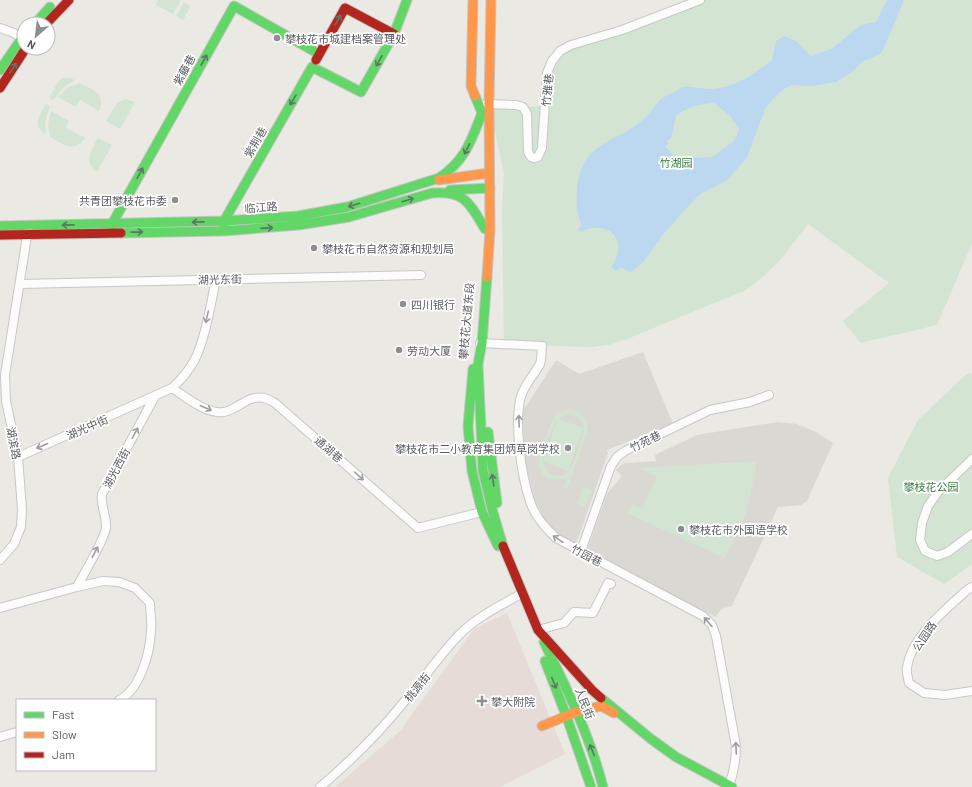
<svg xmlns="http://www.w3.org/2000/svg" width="972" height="787" font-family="Barlow,'Noto Sans SC',sans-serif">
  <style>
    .education { fill: #dad8d3 }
    .medical { fill: #e6dbd7 }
    .green { fill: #d3e5d2; fill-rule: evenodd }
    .water { fill: #bcd8f1; fill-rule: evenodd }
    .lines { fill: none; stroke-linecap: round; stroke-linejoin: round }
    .street-casing { stroke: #c7c7c7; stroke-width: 10 }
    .fast-casing { stroke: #c6c6c4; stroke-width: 11 }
    .slow-casing { stroke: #c6c6c4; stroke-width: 11 }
    .jam-casing { stroke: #c6c6c4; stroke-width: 11 }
    .street { stroke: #fcfcfb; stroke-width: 8 }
    .fast { stroke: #63d668; stroke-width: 9 }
    .slow { stroke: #ff974d; stroke-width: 9 }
    .jam { stroke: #b3261e; stroke-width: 9 }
    .oneway { stroke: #5d7563 }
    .oneway2 { stroke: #9b9d9f }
    .poi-dot { fill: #8d8e90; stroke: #fff; stroke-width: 1.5 }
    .labels { text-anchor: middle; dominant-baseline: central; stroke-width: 3.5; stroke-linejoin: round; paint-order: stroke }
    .poi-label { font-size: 11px; fill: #5b5d62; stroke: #fff; text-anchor: start }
    .street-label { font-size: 11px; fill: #5b5d62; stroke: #fff }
    .park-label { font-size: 11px; fill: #3c8043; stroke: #fff }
  </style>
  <rect width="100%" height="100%" fill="#eae9e4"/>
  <path class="education" d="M643,352L673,424L607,450L608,453L576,544L559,535L545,520L535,501L524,457L523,411L556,360L579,374Z
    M777,422L797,424L816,432L833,443L807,501L801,505L778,507L732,606L721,609L716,617L587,551L607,494L622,476L616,470L620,466L625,463L656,461L655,455L697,435Z"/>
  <path class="medical" d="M507,613L565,754L500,787H335L400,731L474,629Z"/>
  <path class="green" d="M158,0H181L173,14L156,5Z
    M700,0H972V244L937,325L861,343L843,321L889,283L808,224L781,259L764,276L746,290L627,339L609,345L590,347L504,344L502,209L504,173L489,104L523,107L545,106L547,73L560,51Z
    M184,2L191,6L183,20L176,16Z
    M63,78H70L75,80L64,87L53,100L49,98L58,82Z
    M79,83C92,89 107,93 99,111L80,100L76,107L58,97L67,88Z
    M126,99L135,102L120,129L106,121L117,103Z
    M46,104L50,106L45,122L46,134C31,126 40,115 46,104Z
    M51,111L69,121L66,128L85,138C74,154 64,144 50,137L48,125Z
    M98,138L112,145L97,172C83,163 91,150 98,138Z
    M969,373L972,375V564L944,584L897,557L888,478L918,420L962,378Z
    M570,409C582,412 587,418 588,430L567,489L563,488L567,478C549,483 536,475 539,455L554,416L559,412ZM566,414C575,413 582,418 584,428L558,419L543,461L568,471L583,429L584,430C581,439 574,465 569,471C557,484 541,472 543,457C548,443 551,420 566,414Z
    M757,461L747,510L725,558L627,513L632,504L642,508L657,476L641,468Z
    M583,487L592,490L585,507L577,504Z"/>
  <path class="water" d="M887,0H904L884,48L880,54L862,62L852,72L836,82L811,86L791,85L781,91L772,100L765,109L747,158L726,181L702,193L692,202L661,237L644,261L633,271L630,272L620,267L616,271L611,267C630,240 609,218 580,232L578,228L582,225C576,214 576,200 577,189C583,138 614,146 645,118C651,112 655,105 661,99C665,96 670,94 674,92C676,90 680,88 682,87C692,85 703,90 713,89C736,87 754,74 772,60L776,41L784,36L796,41L811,56L831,49L861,25L876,22ZM714,103L730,116L739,129L735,140L712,157L699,158L687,156L679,162L665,146L669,144L667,141L671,138L676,116C687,107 699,104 714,103Z"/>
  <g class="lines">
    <defs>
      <path id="street" d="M0,28L14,33L24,40
        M486,104L516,105L523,107L527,114L528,152L531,157L534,158L538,157L542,148L547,73L552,61L560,51L571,45L622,30L700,0
        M20,284L421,275
        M480,343L542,346C541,351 542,359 540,364C534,375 525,384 521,396C514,422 521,475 530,501C535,517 545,527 556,538L703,616L712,625L716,636L736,746C736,760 734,772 729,786
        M172,388C186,397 201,410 217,412C234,415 246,394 264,398C268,399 272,401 275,403L418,528L482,512
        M18,457L172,388C181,380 188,372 194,361C205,341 211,303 216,279
        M972,459L938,492L928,506L922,523L920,540L925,551L937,556L948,552L972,534
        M581,551L611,466L617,457L625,451L710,410L750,402L769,395
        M0,560L14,544L21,527L22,509L18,457L6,401L5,375L28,230
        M77,587C84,573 104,541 106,528C107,516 100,505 102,494L155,396
        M972,587L967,590C945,610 912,636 907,667C906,672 908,678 909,683L924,693L945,695L972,691
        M0,608L77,587L103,581L119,582L135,588L150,603C150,612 152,622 151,631C150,653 140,690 119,700
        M538,630L564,623L574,612L593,613L608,583L611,584
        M0,737L17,732
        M320,787C351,761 379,733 404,702C422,681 439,656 458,636C475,618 498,607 519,595"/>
      <path id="fast" d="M35,24L50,7
        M0,70L24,35
        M450,190L490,188
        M0,226L224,221L298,216L347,207L439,178C465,161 471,141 482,113L475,96
        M224,228V221L312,67L361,92L394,34L407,0
        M112,230V224L234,6L319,54
        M121,233L224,231L299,225L349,217L432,193C465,190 470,204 485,229
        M487,277L482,343L478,364L483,471L492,509L503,546
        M473,369L468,426L472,471L482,512L498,546
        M488,432L497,503
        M544,642C567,689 590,736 603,787
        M545,661L566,715L591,787
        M601,698L651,739L676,757L732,787"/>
      <path id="slow" d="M473,0L471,86L475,96
        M439,180L489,173
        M487,277L490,230L489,104L491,0
        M542,726L576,712L601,706L614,713"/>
      <path id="jam" d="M46,24L69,0
        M316,60L345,8L394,34
        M0,88L26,48
        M0,235L121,233
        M503,546L538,630L592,690L601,698"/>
    </defs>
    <use href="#street" class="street-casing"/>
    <use href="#fast" class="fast-casing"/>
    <use href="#slow" class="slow-casing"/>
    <use href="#jam" class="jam-casing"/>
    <use href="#street" class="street"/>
    <use href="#fast" class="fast"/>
    <use href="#slow" class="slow"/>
    <use href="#jam" class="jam"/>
  </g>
  <defs><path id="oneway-shaft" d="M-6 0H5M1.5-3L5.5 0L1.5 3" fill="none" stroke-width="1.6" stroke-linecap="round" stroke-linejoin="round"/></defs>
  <g class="oneway">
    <use href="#oneway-shaft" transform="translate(338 20) rotate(-61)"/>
    <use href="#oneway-shaft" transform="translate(204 60) rotate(-61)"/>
    <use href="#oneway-shaft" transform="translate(379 61) rotate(120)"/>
    <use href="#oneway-shaft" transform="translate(13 68) rotate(-57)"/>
    <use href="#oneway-shaft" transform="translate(293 100) rotate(120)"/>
    <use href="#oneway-shaft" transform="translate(467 149) rotate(117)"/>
    <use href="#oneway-shaft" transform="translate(140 173) rotate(-61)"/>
    <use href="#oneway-shaft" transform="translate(408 200) rotate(-17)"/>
    <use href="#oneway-shaft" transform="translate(354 205) rotate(164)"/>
    <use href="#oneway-shaft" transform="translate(198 222) rotate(179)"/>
    <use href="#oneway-shaft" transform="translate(68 225) rotate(179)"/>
    <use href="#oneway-shaft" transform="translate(267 228) rotate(-4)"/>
    <use href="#oneway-shaft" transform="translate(137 232) rotate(-1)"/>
    <use href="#oneway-shaft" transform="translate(493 480) rotate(-98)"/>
    <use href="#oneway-shaft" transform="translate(554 683) rotate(68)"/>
    <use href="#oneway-shaft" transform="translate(592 750) rotate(-112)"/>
  </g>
  <g class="oneway2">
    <use href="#oneway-shaft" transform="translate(207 317) rotate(103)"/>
    <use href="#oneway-shaft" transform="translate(206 408) rotate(23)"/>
    <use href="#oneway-shaft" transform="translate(519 421) rotate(-92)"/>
    <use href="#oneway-shaft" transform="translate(135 433) rotate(-62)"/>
    <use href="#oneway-shaft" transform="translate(42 446) rotate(156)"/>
    <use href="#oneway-shaft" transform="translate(359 476) rotate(42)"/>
    <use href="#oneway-shaft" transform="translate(558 539) rotate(-146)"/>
    <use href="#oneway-shaft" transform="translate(95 552) rotate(-62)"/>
    <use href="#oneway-shaft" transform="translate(708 622) rotate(-131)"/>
    <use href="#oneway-shaft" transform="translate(736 748) rotate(-93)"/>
  </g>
  <g class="poi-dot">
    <circle cx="277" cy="38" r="4"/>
    <circle cx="175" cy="200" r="4"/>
    <circle cx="314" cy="248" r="4"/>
    <circle cx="403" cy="304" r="4"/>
    <circle cx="399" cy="350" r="4"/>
    <circle cx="568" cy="448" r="4"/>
    <circle cx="681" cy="529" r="4"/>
    <path d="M480 695h4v4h4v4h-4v4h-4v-4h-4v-4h4z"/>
  </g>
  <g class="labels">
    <g class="poi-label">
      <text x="285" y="38">攀枝花市城建档案管理处</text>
      <text x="167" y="200" text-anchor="end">共青团攀枝花市委</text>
      <text x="322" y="248">攀枝花市自然资源和规划局</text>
      <text x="411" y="304">四川银行</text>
      <text x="407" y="350">劳动大厦</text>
      <text x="560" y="448" text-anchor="end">攀枝花市二小教育集团炳草岗学校</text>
      <text x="689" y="529">攀枝花市外国语学校</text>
      <text x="491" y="701">攀大附院</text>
    </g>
    <g class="street-label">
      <text transform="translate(184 70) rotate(-61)">紫藤巷</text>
      <text transform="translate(547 90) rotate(-84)">竹雅巷</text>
      <text transform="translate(255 142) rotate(-60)">紫荆巷</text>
      <text transform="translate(261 207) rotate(-4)">临江路</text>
      <text transform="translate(220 279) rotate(-1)">湖光东街</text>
      <text transform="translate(466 321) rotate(-85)">攀枝花大道东段</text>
      <text transform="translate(87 427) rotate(-24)">湖光中街</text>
      <text transform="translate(645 441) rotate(-26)">竹苑巷</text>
      <text transform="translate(14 443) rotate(79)">湖滨路</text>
      <text transform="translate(329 449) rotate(41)">通湖巷</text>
      <text transform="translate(116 468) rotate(-62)">湖光西街</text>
      <text transform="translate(587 555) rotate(28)">竹园巷</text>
      <text transform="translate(924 636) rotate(-56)">公园路</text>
      <text transform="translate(417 687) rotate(-51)">桃源街</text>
      <text transform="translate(585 703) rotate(68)">人民街</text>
    </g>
    <g class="park-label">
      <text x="676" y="162">竹湖园</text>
      <text x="931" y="486">攀枝花公园</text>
    </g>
  </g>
  <rect x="16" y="699" width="140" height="72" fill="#ffffff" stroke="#bdbec0"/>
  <rect x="24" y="712" width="20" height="6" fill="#63d668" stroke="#bdbec0"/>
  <text x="52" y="719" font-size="12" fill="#5b5d62">Fast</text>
  <rect x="24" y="732" width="20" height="6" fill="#ff974d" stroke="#bdbec0"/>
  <text x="52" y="739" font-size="12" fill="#5b5d62">Slow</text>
  <rect x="24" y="752" width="20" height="6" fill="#b3261e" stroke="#bdbec0"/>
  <text x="52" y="759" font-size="12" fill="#5b5d62">Jam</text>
  <g transform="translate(36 36) rotate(208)"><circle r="19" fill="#ffffff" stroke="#bdbec0"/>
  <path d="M0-3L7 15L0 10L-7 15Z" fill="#8d8e90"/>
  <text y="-6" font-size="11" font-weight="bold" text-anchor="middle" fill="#5b5d62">N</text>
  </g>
</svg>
